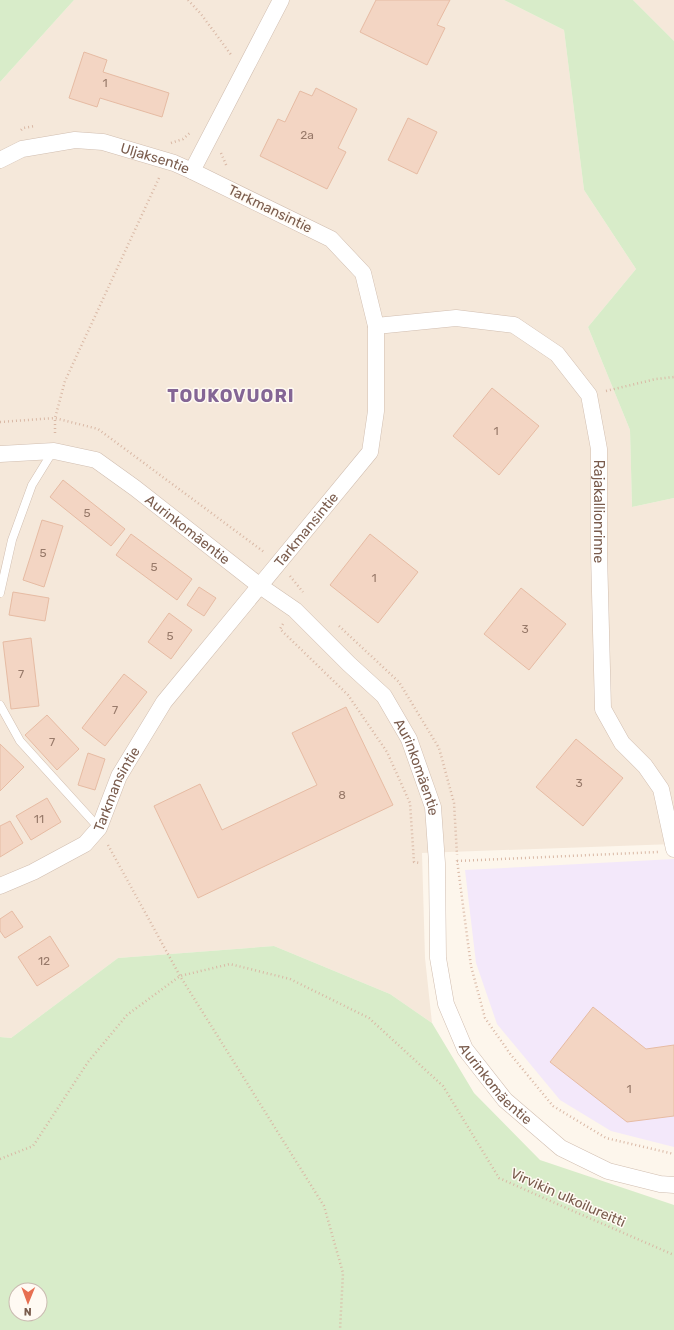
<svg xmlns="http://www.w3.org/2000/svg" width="674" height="1330" font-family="Rubik,sans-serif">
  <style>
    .residential { fill: #f5e8da }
    .education { fill: #f3e8fa }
    .green { fill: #d8ecc9; fill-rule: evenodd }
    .building { fill: #f3d5c3; stroke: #e6bba3 }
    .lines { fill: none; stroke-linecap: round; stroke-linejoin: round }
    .lane-casing { stroke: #d1beb0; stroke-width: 9 }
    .street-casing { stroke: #d1beb0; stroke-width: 17 }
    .path { stroke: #d9b8a5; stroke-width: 2.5; stroke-dasharray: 1 3; stroke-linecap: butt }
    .lane { stroke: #fff; stroke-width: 8 }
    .street { stroke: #fff; stroke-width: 16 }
    .labels { text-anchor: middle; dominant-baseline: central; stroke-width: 3; stroke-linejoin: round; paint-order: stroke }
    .number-label { font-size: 12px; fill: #987a6a }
    .street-label { font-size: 14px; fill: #7a5c4d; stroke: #fffaf3 }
    .district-label { font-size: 18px; font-weight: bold; letter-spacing: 1px; fill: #846695; stroke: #fffaf3 }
  </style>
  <rect width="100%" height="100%" fill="#fdf6ec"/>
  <path class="residential" d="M74,0H504L564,30L584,190L636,269L588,327L630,430L632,507L674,498V844L422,853L425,958L432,1023L390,994L274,946L118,958L11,1038L0,1037V82Z
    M633,0H674V41Z"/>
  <path class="education" d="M674,859V1147L611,1131L560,1100L497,1024L476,963L465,870Z"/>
  <path class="green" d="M0,0H74L0,82Z
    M504,0H633L674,41V498L632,507L630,430L588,327L636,269L584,190L564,30Z
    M274,946L390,994L432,1023L474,1093L540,1160L674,1205V1330H0V1037L11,1038L118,958ZM16,1290H40V1314H16Z"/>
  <path class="building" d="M376,0H450L437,25L445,28L427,65L360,32Z
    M84,52L107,60L103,72L169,93L162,117L100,98L97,107L69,98Z
    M316,88L357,109L338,148L346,152L327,189L260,156L278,119L285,122L300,91L312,96Z
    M408,118L437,132L417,174L388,160Z
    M492,388L539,426L499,475L453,436Z
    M63,480L125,529L111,546L50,497Z
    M42,520L63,526L44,587L23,580Z
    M131,534L192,579L177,600L116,555Z
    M370,534L418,572L378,623L330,585Z
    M199,587L216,598L204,616L187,605Z
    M521,588L566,624L529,670L484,634Z
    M13,592L49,598L45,621L9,615Z
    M169,613L192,630L171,659L148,642Z
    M31,638L39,706L11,709L3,642Z
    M124,674L147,692L105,746L82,728Z
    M346,707L393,805L198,898L154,806L200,784L222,830L317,785L292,733Z
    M47,715L79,749L57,770L25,735Z
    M576,739L623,778L583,826L536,787Z
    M0,744L24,767L0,791Z
    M88,753L105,759L95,790L78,785Z
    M47,798L61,822L31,840L16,816Z
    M10,821L23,843L0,857V826Z
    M12,911L23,927L5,938L0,931V919Z
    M50,936L69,966L37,986L18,957Z
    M593,1007L646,1049L674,1045V1116L627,1122L550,1062Z"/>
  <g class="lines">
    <defs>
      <path id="lane" d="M0,593L12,540L32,485L53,451
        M0,705L20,741L99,828"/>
      <g id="street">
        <path id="s1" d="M0,160L22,149L75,140L103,142L174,163L192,171L281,0"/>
        <path id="s2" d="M376,326L456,318L514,325L557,354L589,395L599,449V553L603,709L622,743L645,766L661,789L674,849"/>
        <path id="s3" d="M0,454L54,451L96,460L135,488L260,586L295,610L349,664L384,696L409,739L433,807L437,863L438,958L446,1004L465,1049L505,1100L561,1148L608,1171L660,1184L674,1185"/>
        <path id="s4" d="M0,886L33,872L85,844L99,828L119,776L164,702L370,452L376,411V326L363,273L331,239L192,171"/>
      </g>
    </defs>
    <use href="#lane" class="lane-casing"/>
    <use href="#street" class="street-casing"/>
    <path class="path" d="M188,0L201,14L232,56
      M21,130L23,128L35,126
      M171,143L183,139L191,132
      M221,153L227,167
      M606,391L656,379L674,377
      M0,422L55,418L98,429L264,552
      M55,433V418L65,381L159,178
      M290,576L303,592
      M283,624L280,629L348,695L387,752L410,803L414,862L420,863
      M339,626L399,682L439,748L454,803L457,855
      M108,845L180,976L324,1206L343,1273L340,1330
      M457,860L471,966L485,1018L511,1055L553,1106L606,1138L674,1154
      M457,861L658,852
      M0,1159L33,1146L88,1062L127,1015L180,976L230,964L290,979L369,1018L443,1086L499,1178L564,1207L674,1255"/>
    <use href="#lane" class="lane"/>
    <use href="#street" class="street"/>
  </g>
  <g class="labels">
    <g class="number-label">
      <text x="105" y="83">1</text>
      <text x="307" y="135">2a</text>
      <text x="496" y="431">1</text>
      <text x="87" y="513">5</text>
      <text x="43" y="553">5</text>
      <text x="154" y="567">5</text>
      <text x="374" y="578">1</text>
      <text x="525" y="629">3</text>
      <text x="170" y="636">5</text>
      <text x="21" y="674">7</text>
      <text x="115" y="710">7</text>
      <text x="52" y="742">7</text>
      <text x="579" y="783">3</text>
      <text x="342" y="795">8</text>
      <text x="39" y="819">11</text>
      <text x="44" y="961">12</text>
      <text x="629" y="1089">1</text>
    </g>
    <g class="street-label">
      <text stroke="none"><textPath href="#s1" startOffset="161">Uljaksentie</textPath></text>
      <text transform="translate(270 209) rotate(26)">Tarkmansintie</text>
      <text stroke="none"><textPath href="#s2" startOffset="360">Rajakallionrinne</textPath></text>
      <text stroke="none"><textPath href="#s3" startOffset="212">Aurinkomäentie</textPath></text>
      <text stroke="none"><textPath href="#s4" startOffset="482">Tarkmansintie</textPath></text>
      <text stroke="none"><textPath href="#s3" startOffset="549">Aurinkomäentie</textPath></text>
      <text stroke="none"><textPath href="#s4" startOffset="159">Tarkmansintie</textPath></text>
      <text stroke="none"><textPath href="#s3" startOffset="885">Aurinkomäentie</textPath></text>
      <text transform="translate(568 1198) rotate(24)">Virvikin ulkoilureitti</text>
    </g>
    <g class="district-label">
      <text x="231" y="396">TOUKOVUORI</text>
    </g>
  </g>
  <g transform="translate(28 1302) rotate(181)"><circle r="19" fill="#fffaf3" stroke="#cabbb1"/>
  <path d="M0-3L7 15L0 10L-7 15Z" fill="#e76f51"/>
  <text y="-6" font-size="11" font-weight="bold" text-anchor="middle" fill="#7a5c4d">N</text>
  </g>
</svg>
